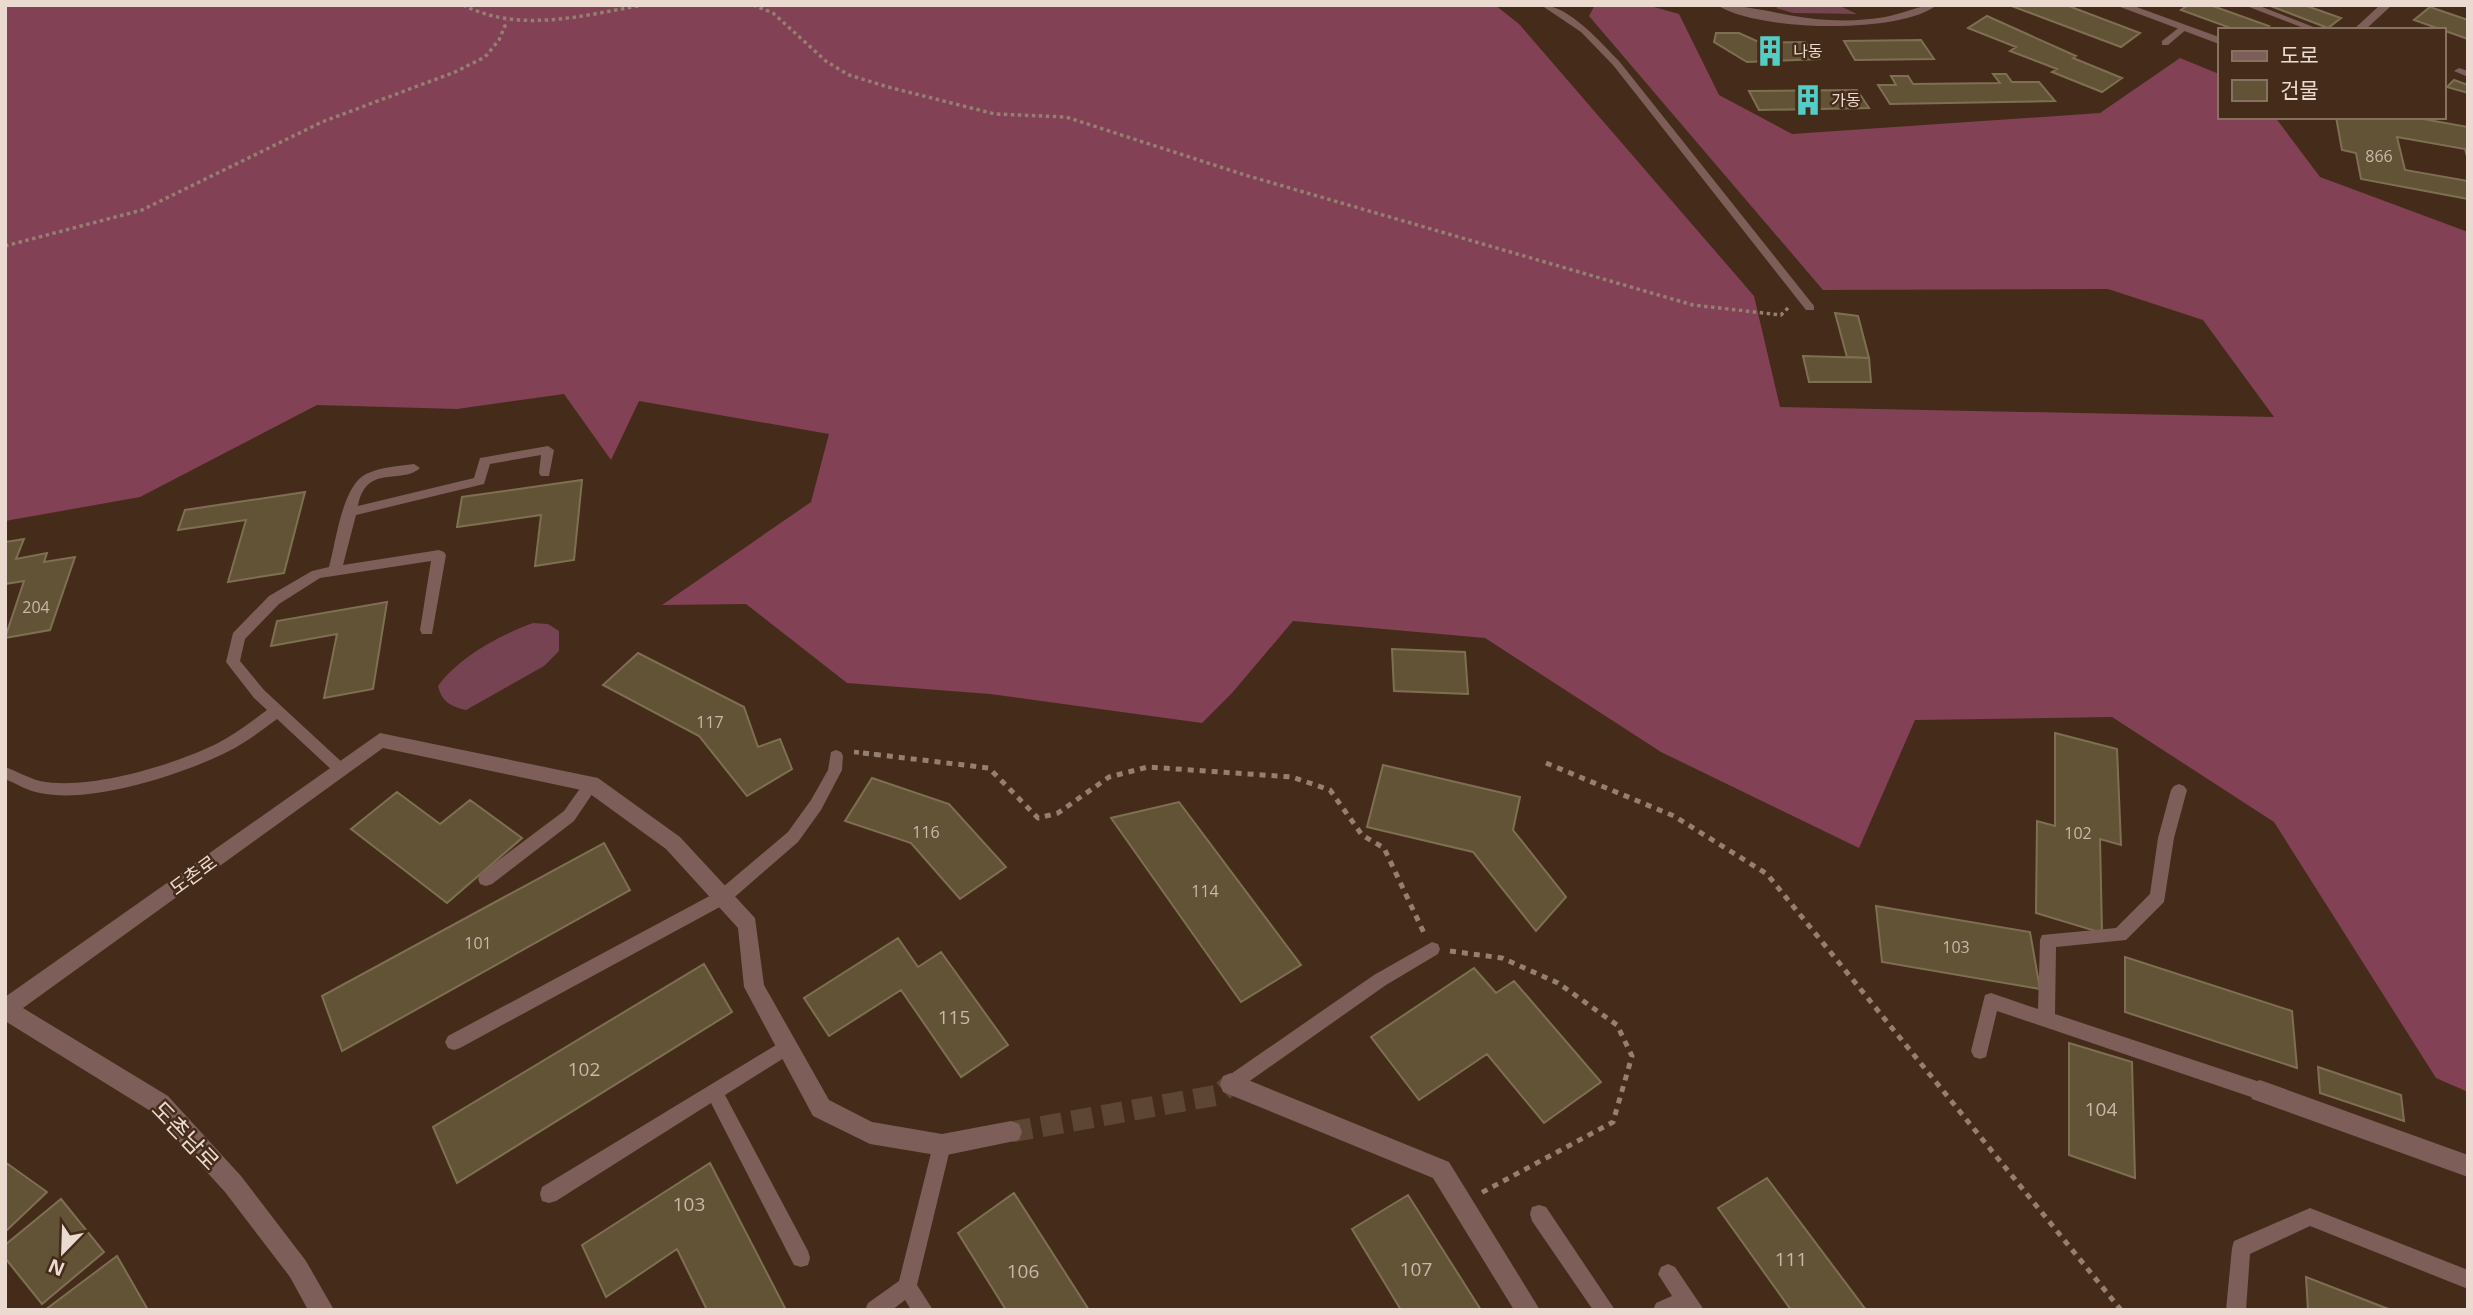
<svg xmlns="http://www.w3.org/2000/svg" width="2473" height="1315" font-family="'Open Sans','Noto Sans KR',sans-serif">
  <style>
    .green { fill: #754351 }
    .forest { fill: #824154 }
    .building { fill: #625336; stroke: #7f6f52; stroke-width: 2 }
    .lines { fill: none; stroke-linecap: round; stroke-linejoin: round }
    .minor-tunnel { stroke: #5e4635; stroke-width: 21; stroke-dasharray: 21 10; stroke-linecap: butt }
    .path-far2 { stroke: #947f71; stroke-width: 3.5; stroke-dasharray: 3.5 3.5; stroke-linecap: butt }
    .path-far1 { stroke: #947f71; stroke-width: 4.5; stroke-dasharray: 5 5; stroke-linecap: butt }
    .path { stroke: #947f71; stroke-width: 5; stroke-dasharray: 6 6; stroke-linecap: butt }
    .service { fill: #7d5e59; fill-rule: evenodd }
    .minor { fill: #7d5e59; fill-rule: evenodd }
    .labels { text-anchor: middle; dominant-baseline: central; stroke-width: 5; stroke-linejoin: round; paint-order: stroke }
    .far-poi-label { font-size: 16px; fill: #ebdacf; stroke: #452c1a; text-anchor: start }
    .number-label { font-size: 16px; fill: #c9b8a9 }
    .street-label { font-size: 19px; fill: #ebdacf; stroke: #452c1a }
    .near-number-label { font-size: 19px; fill: #c9b8a9 }
    .near-street-label { font-size: 23px; fill: #ebdacf; stroke: #452c1a }
  </style>
  <rect width="100%" height="100%" fill="#452c1a"/>
  <path class="green" d="M1781,5H1838L1857,14L1793,13L1776,8Z
    M533,623L548,624L559,631V651L544,666L466,710C450,706 442,702 438,686C459,657 500,635 533,623Z"/>
  <path class="forest" d="M5,5H1495L1519,24L1754,296L1780,407L2274,417L2203,320L2108,289L1823,290L1589,16L1595,5H1647L1679,14L1719,95L1792,134L2100,113L2180,58L2219,74V117H2275L2320,177L2468,232V1092L2436,1078L2274,822L2112,717L1915,720L1859,848L1661,752L1485,638L1293,621L1232,693L1202,723L990,694L847,683L746,604L662,605L811,502L829,434L639,401L611,460L564,394L457,409L317,405L140,497L5,521Z"/>
  <path class="building" d="M2009,5H2066L2140,33L2121,47Z
    M2188,5H2210L2269,26L2266,28L2271,30H2236L2181,10Z
    M2268,5H2304L2341,18L2328,28Z
    M2430,7L2468,20V39L2414,20Z
    M1987,16L2076,56L2073,58L2122,78L2102,92L2052,72L2057,69L2010,51L2016,47L1968,28Z
    M1716,33H1739L1761,43L1805,42L1819,59L1747,62L1714,42Z
    M1921,40L1934,59L1855,60L1844,41Z
    M1993,74H2006L2012,82H2039L2055,101L1890,104L1878,85H1896L1891,76H1908L1913,84L2000,83Z
    M2454,80L2468,85V93L2447,87Z
    M1857,90L1869,108L1759,110L1749,91Z
    M2336,117H2412L2468,127V160L2465,149L2397,137L2405,170L2468,181V199L2361,179L2356,153L2342,150Z
    M1835,313L1858,316L1869,358L1847,357Z
    M1803,356L1869,358L1871,382H1809Z
    M582,480L574,560L535,566L541,515L457,527L462,497Z
    M305,492L284,573L228,582L246,520L178,530L185,510Z
    M24,539L16,559L47,553L44,562L75,557L50,630L5,638L24,581L5,584V542Z
    M387,602L373,689L324,698L337,634L271,646L277,621Z
    M1392,649L1465,652L1468,694L1394,691Z
    M638,653L744,707L758,747L780,739L792,769L747,796L699,736L603,685Z
    M2055,733L2117,749L2121,845L2100,839L2102,933L2036,913L2037,821L2055,826Z
    M1383,765L1520,797L1513,830L1566,897L1536,931L1473,852L1367,827Z
    M872,778L949,804L1006,867L960,899L911,843L845,821Z
    M397,792L440,824L470,800L522,838L447,903L351,829Z
    M1179,802L1301,965L1241,1002L1111,818Z
    M604,843L630,890L342,1051L322,996Z
    M1876,906L2030,932L2040,989L1882,962Z
    M898,938L918,967L941,952L1008,1045L961,1077L901,990L829,1036L804,998Z
    M2125,957L2292,1011L2297,1068L2125,1012Z
    M704,964L732,1012L457,1183L433,1127Z
    M1474,968L1496,993L1514,981L1601,1082L1544,1123L1487,1054L1419,1100L1371,1037Z
    M2069,1043L2132,1062L2135,1178L2069,1155Z
    M2318,1067L2401,1095L2404,1121L2320,1093Z
    M5,1162L47,1192L5,1232Z
    M710,1163L786,1310H707L677,1249L606,1297L582,1245Z
    M1767,1178L1866,1310H1791L1718,1208Z
    M1014,1193L1089,1310H1006L958,1233Z
    M1408,1195L1481,1310H1401L1352,1229Z
    M61,1199L104,1252L42,1304L5,1258V1245Z
    M117,1256L148,1310H45Z
    M2306,1277L2391,1310H2308Z"/>
  <g class="lines">
    <path class="minor-tunnel" d="M1011,1132L1218,1095L1231,1084"/>
    <path class="path-far2" d="M463,5C521,34 583,15 644,5
      M753,5L773,13L827,62L849,75L888,87L995,114L1066,117L1245,175L1693,305L1781,315L1788,308
      M5,246L142,210L322,122L455,72L485,57L499,40L507,21"/>
    <path class="path-far1" d="M854,752L882,755"/>
    <path class="path" d="M863,753L989,768L1038,818L1058,813L1109,777L1148,767L1292,777L1330,790L1362,835L1384,848L1424,933
      M1546,763L1674,816L1767,874L2121,1310
      M1450,951L1502,958L1558,983L1617,1025L1632,1056L1613,1122L1481,1193"/>
    <path class="service" d="M1541,5C1569,5 1600,42 1619,61L1814,306V310H1806L1613,65L1581,32Z
      M2244,5H2257L2316,28L2309,30Z
      M2181,26L2188,28L2168,45H2162V41Z
      M2459,68L2468,71V77L2454,71Z
      M548,446L554,450L549,476H541L539,473L541,455L490,464L484,484L356,515L343,565L439,550L444,552L446,555L432,634H422L420,630L431,561L320,578L279,604L245,639L240,661L264,690L345,765L347,769L345,773L340,775L335,773L277,719C261,731 245,743 227,752C181,775 91,804 40,793C28,791 17,784 5,779V767C17,771 28,778 40,781C88,791 174,765 218,743C235,734 251,722 267,710L254,698L226,662L233,633L269,596L312,571L329,567C336,542 342,486 366,474C381,467 398,466 414,464L420,468C402,485 366,463 358,506L474,478L480,458Z
      M836,750L841,752L843,756L842,770L821,810L798,842L729,902L460,1048L454,1050L448,1048L445,1042L448,1036L717,892L788,832L811,800L828,770L831,752Z
      M591,778L596,780L599,784L574,821L492,884L486,886L480,884L478,879L480,874L564,811L586,780Z
      M2179,784L2184,786L2187,790L2174,838L2164,902L2126,940L2056,947L2055,1014L2260,1082L2266,1085L2269,1091L2266,1097L2260,1100L1997,1011L1986,1057L1980,1059L1974,1057L1971,1051L1985,995L1991,993L2038,1009L2040,940L2042,935L2116,928L2150,894L2158,838L2171,790L2174,786Z
      M1432,942L1438,944L1440,949L1438,954L1386,985L1237,1090L1231,1093L1225,1090L1222,1084L1225,1078L1374,975Z
      M786,1039L792,1041L795,1047L792,1053L725,1095L808,1251L810,1258L808,1265L801,1267L794,1265L711,1103L556,1201L549,1203L542,1201L540,1194L542,1187Z
      M942,1136L948,1139L951,1145L917,1285L933,1310H911L905,1300L892,1310H865L868,1303L899,1281L933,1145L936,1139Z
      M1539,1205L1546,1207L1615,1310H1593L1532,1221L1530,1214L1532,1207Z
      M2310,1208L2468,1270V1289L2310,1226L2250,1254L2246,1310H2226L2232,1248L2234,1241Z
      M1668,1264L1675,1267L1704,1310H1653L1656,1303L1672,1296L1658,1274L1661,1267Z"/>
    <path class="minor" d="M1717,5C1755,5 1792,19 1830,20C1848,21 1867,20 1885,17C1903,14 1918,5 1937,5C1899,35 1755,31 1717,5Z
      M2115,5H2131L2219,37V44Z
      M2380,5H2392L2365,30H2353Z
      M380,733L598,778L680,837L755,918L764,985L829,1100L872,1122L942,1134L1011,1121L1019,1124L1022,1132L1019,1140L942,1156L870,1144L813,1116L744,987L738,928L666,849L586,791L383,748L23,1008L168,1096L241,1176L306,1261L334,1310H308L290,1277L225,1192L152,1112L5,1021V997Z
      M1231,1073L1449,1162L1540,1310H1514L1433,1178L1223,1092L1220,1084L1223,1076Z
      M2260,1080L2468,1155V1177L2252,1099L2249,1091L2252,1083Z"/>
  </g>
  <defs>
    <symbol id="building-bare" viewBox="-9 -9 18 18"><path d="M-4-6H4V6H1V3H-1V6H-4ZM-2.5-4.3h1.7v1.8h-1.7ZM.8-4.3h1.7v1.8H.8ZM-2.5-1h1.7V.8h-1.7ZM.8-1h1.7V.8H.8Z" fill="#54cdc7" stroke="#452c1a" stroke-width="2.5" paint-order="stroke"/></symbol>
  </defs>
  <g fill-rule="evenodd">
    <use href="#building-bare" x="1748" y="29" width="44" height="44"/>
    <use href="#building-bare" x="1786" y="78" width="44" height="44"/>
  </g>
  <g class="labels">
    <g class="far-poi-label">
      <text x="1793" y="51">나동</text>
      <text x="1831" y="100">가동</text>
    </g>
    <g class="number-label">
      <text x="2379" y="156">866</text>
      <text x="36" y="607">204</text>
      <text x="710" y="722">117</text>
      <text x="926" y="832">116</text>
      <text x="2078" y="833">102</text>
      <text x="1205" y="891">114</text>
      <text x="478" y="943">101</text>
      <text x="1956" y="947">103</text>
    </g>
    <g class="street-label">
      <text transform="translate(193 875) rotate(-36)">도촌로</text>
    </g>
    <g class="near-number-label">
      <text x="954" y="1017">115</text>
      <text x="584" y="1069">102</text>
      <text x="2101" y="1109">104</text>
      <text x="689" y="1204">103</text>
      <text x="1791" y="1259">111</text>
      <text x="1416" y="1269">107</text>
      <text x="1023" y="1271">106</text>
    </g>
    <g class="near-street-label">
      <text transform="translate(186 1135) rotate(46)">도촌남로</text>
    </g>
  </g>
  <rect width="2473" height="1315" fill="none" stroke="#ebdacf" stroke-width="14"/>
  <rect x="2218" y="28" width="228" height="91" fill="#452c1a" stroke="#877262" stroke-width="2"/>
  <rect x="2232" y="51" width="35" height="10" fill="#7d5e59" stroke="#877262" stroke-width="2"/>
  <text x="2280" y="63" font-size="21" fill="#ebdacf">도로</text>
  <rect x="2232" y="80" width="35" height="21" fill="#625336" stroke="#877262" stroke-width="2"/>
  <text x="2280" y="98" font-size="21" fill="#ebdacf">건물</text>
  <g transform="translate(63 1252) rotate(203)" stroke="#452c1a" stroke-width="5" paint-order="stroke">
  <path d="M0-5L12 26L0 18L-12 26Z" fill="#ebdacf"/>
  <text y="-10" font-size="19" font-weight="bold" text-anchor="middle" fill="#ebdacf">N</text>
  </g>
</svg>
